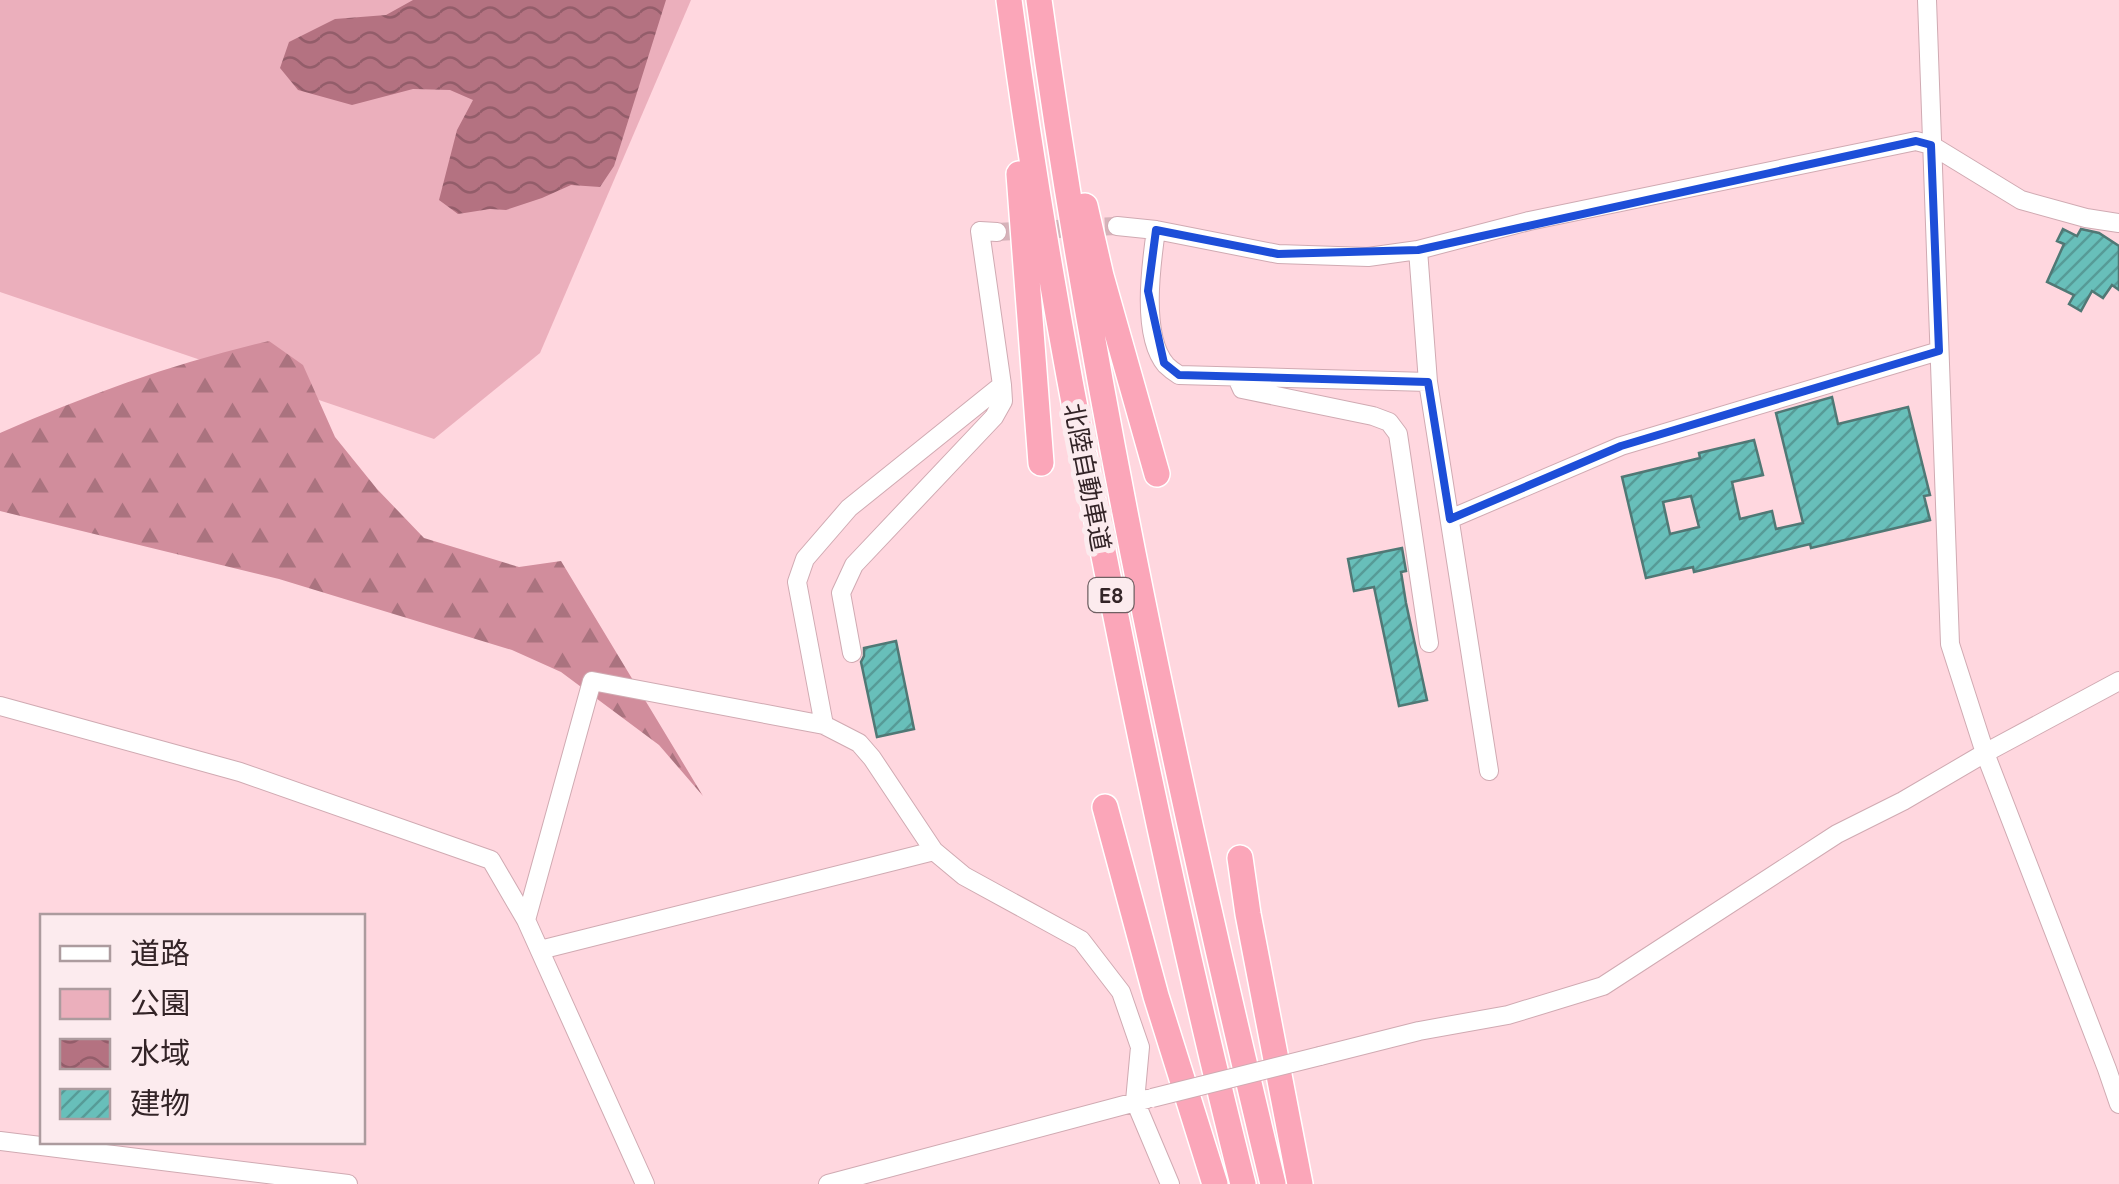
<svg xmlns="http://www.w3.org/2000/svg" width="2119" height="1184" font-family="Quicksand,'Noto Sans JP',sans-serif">
  <style>
    .green { fill: #ebafbc }
    .forest { fill: url(#forest-firs) }
    .water { fill: url(#water-waves) }
    .building { fill: url(#building-hatch); stroke: #507875; stroke-width: 2.5; fill-rule: evenodd }
    .lines { fill: none; stroke-linecap: round; stroke-linejoin: round }
    .minor-tunnel { stroke: #d6b3ba; stroke-width: 18; stroke-dasharray: 18 9; stroke-linecap: butt }
    .minor-casing { stroke: #d0aab2; stroke-width: 20 }
    .highway-casing { stroke: #fff; stroke-width: 28 }
    .minor { stroke: #fff; stroke-width: 18 }
    .highway { stroke: #fba6b9; stroke-width: 25 }
    .minor-bridge-casing { stroke: #d0aab2; stroke-width: 20; stroke-linecap: butt }
    .minor-bridge { stroke: #fff; stroke-width: 18 }
    .marked { fill: none; stroke: #1d4ed8; stroke-width: 8; stroke-linejoin: round }
    .labels { text-anchor: middle; dominant-baseline: central; stroke-width: 10; stroke-linejoin: round; paint-order: stroke }
    .shield { fill: #fcebee; stroke: #6f6063; stroke-width: 2.5 }
    .shield-label { font-size: 22px; font-weight: bold; fill: #332427 }
    .street-label { font-size: 25px; fill: #332427; stroke: #fcebee }
  </style>
  <defs>
    <pattern id="forest-firs" width="22" height="20" patternUnits="userSpaceOnUse" patternTransform="scale(2.5)"><rect width="22" height="20" fill="#d18d9c"/><path d="M5 1l3.5 6h-7zM16 11l3.5 6h-7z" fill="#aa737f"/></pattern>
    <pattern id="water-waves" width="16" height="10" patternUnits="userSpaceOnUse" patternTransform="scale(2.5)"><rect width="16" height="10" fill="#b47281"/><path d="M0 5q4-4 8 0t8 0" fill="none" stroke="#935d6a"/></pattern>
    <pattern id="building-hatch" width="6" height="6" patternUnits="userSpaceOnUse" patternTransform="scale(2.5)"><rect width="6" height="6" fill="#68bfba"/><path d="M-1 1l2-2M0 6l6-6M5 7l2-2" fill="none" stroke="#569b97"/></pattern>
  </defs>
  <rect width="100%" height="100%" fill="#ffd7df"/>
  <path class="green" d="M0,0H691L540,353L434,439L0,292Z"/>
  <path class="forest" d="M269,341L303,365L335,437L377,489L424,538L519,567L561,561L703,796L659,745L561,672L512,650L279,579L0,511V433C87,395 177,362 269,341Z"/>
  <path class="water" d="M413,0H666L614,166L600,187L571,185L542,198L506,210L490,209L458,214L439,200L457,130L473,100L450,90L413,89L352,105L298,90L280,68L289,42L335,19L386,15Z"/>
  <path class="building" d="M2063,229L2077,236L2081,229L2099,233L2119,246V290L2112,285L2103,298L2092,291L2081,311L2069,304L2074,295L2047,282L2064,244L2057,241Z
    M1832,397L1838,424L1908,407L1930,495L1924,496L1930,520L1811,548L1810,544L1694,572L1693,567L1646,578L1622,477L1700,458L1699,453L1754,440L1763,475L1732,482L1740,519L1772,511L1776,529L1803,523L1776,413ZM1691,496L1699,527L1670,534L1663,502Z
    M1402,548L1406,571L1401,572L1406,603L1427,700L1399,706L1374,587L1354,591L1348,559Z
    M896,641L914,729L877,737L861,662L864,656V648Z"/>
  <g class="lines">
    <path class="minor-tunnel" d="M997,232L1117,226"/>
    <defs>
      <path id="minor" d="M1927,0L1950,644L1985,753L2107,1069L2119,1104
        M1117,226L1156,230L1278,254L1368,257L1418,250L1529,221L1916,141L1931,145L2021,200L2086,218L2119,223
        M1156,230C1151,265 1141,336 1166,365C1170,369 1174,372 1179,375L1428,382
        M1418,250L1428,382L1489,771
        M1237,378L1242,389L1373,416L1389,422L1398,434L1429,643
        M1450,519L1621,446L1939,351
        M852,653L841,593L854,565L994,417L1003,401L1002,385
        M0,706L240,772L491,860L526,920L645,1184
        M824,725L797,582L805,559L849,508L1002,385L980,231L997,232
        M526,920L592,681L824,725L859,743L872,758L934,851L964,876L1081,940L1121,992L1140,1047L1135,1101L1170,1184
        M540,950L934,851
        M1320,1056L1419,1031L1508,1015L1603,986L1837,834L1903,801L1985,753L2119,681
        M0,1141L348,1184
        M828,1184L1147,1099"/>
      <path id="highway" d="M1009,0C1034,188 1067,375 1105,561C1146,770 1191,978 1243,1184
        M1039,0C1094,399 1179,793 1273,1184
        M1019,174L1041,463
        M1085,206L1101,276L1157,474
        M1105,807L1156,996L1215,1184
        M1240,858L1248,914L1300,1184"/>
    </defs>
    <use href="#minor" class="minor-casing"/>
    <use href="#highway" class="highway-casing"/>
    <use href="#minor" class="minor"/>
    <use href="#highway" class="highway"/>
    <defs>
      <path id="minor-bridge" d="M1152,1098L1320,1056"/>
    </defs>
    <use href="#minor-bridge" class="minor-bridge-casing"/>
    <use href="#minor-bridge" class="minor-bridge"/>
  </g>
  <path class="marked" d="M1916,141L1931,145L1939,351L1621,446L1450,519L1428,382L1179,375L1164,363L1148,291L1156,230L1278,254L1418,250Z"/>
  <g class="labels">
    <rect class="shield" x="1088.5" y="578" width="45" height="34" rx="8"/>
    <g class="shield-label">
      <text x="1111" y="595">E8</text>
    </g>
    <g class="street-label">
      <text transform="translate(1088 477) rotate(79)">北陸自動車道</text>
    </g>
  </g>
  <rect x="40" y="914" width="325" height="230" fill="#fcebee" stroke="#ac9b9e" stroke-width="2.5"/>
  <rect x="60" y="946" width="50" height="15" fill="#ffffff" stroke="#ac9b9e" stroke-width="2.5"/>
  <text x="130" y="964" font-size="30" fill="#332427">道路</text>
  <rect x="60" y="989" width="50" height="30" fill="#ebafbc" stroke="#ac9b9e" stroke-width="2.5"/>
  <text x="130" y="1014" font-size="30" fill="#332427">公園</text>
  <rect x="60" y="1039" width="50" height="30" fill="url(#water-waves)" stroke="#ac9b9e" stroke-width="2.5"/>
  <text x="130" y="1064" font-size="30" fill="#332427">水域</text>
  <rect x="60" y="1089" width="50" height="30" fill="url(#building-hatch)" stroke="#ac9b9e" stroke-width="2.5"/>
  <text x="130" y="1114" font-size="30" fill="#332427">建物</text>
</svg>
